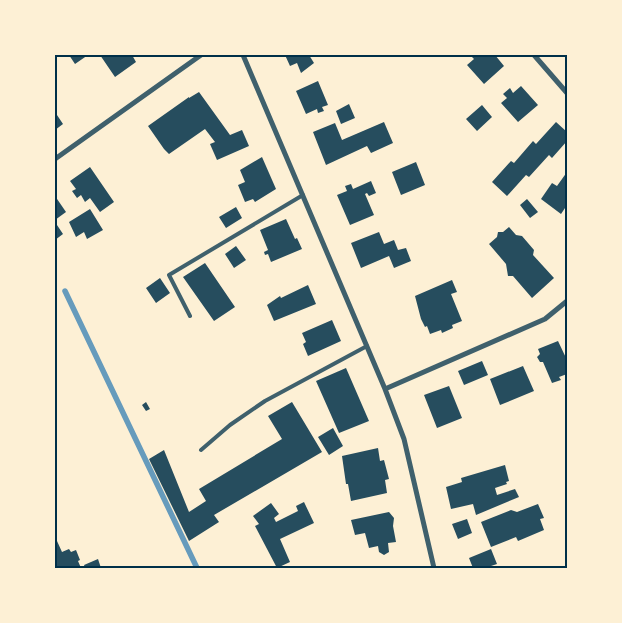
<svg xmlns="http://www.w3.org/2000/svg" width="622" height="623" font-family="Karla,sans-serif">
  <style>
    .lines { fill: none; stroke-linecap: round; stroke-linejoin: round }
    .stream { stroke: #669bbc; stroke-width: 5.5 }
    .building { fill: #264d5e }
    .service { stroke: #3f606c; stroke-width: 4 }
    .minor { stroke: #3f606c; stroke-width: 5 }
    .neatline { fill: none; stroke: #003049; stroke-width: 2 }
  </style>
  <rect width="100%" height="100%" fill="#fdf0d5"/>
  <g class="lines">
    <path class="stream" d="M65,291L197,568"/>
  </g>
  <path class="building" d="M69,55H88L75,64Z
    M100,55H128L129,57L132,55L136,62L115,77Z
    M285,55H309L314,63L301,73L297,63L290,66Z
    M470,55H495L504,66L484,84L467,65L474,59Z
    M318,81L328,105L322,107L324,111L318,113L317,109L306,114L296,91Z
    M521,86L538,105L518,122L501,103L507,98L503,94L510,88L513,93Z
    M199,92L230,135L242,130L249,146L217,160L210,144L215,142L205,129L169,154L164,149L148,126L189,97V98Z
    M349,104L355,118L341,124L336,111Z
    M482,105L492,117L477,131L466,119Z
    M55,112L63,124L55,130Z
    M384,122L393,143L371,153L367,146L326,165L313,132L335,123L342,140Z
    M556,122L567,132V141L552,158L549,155L529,177L526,175L507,196L492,182L511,161L514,163L533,141L536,144Z
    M262,157L276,189L255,202L253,199L245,202L238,185L245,182L240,170Z
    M416,162L425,185L401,195L392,172Z
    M90,167L114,202L100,212L90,198L85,202L81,195L77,198L72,191L76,189L70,181Z
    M567,172V205L561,214L541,199L552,183L557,186Z
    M371,181L376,193L369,196L367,193L365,194L374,215L350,225L337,195L347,191L345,186L351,184L353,189Z
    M55,196L66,212L55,220Z
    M527,199L538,212L530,218L520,205Z
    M236,207L242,218L226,228L219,217Z
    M90,209L103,230L87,239L84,232L76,237L69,222Z
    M286,219L295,239L297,238L302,249L271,262L268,254L265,255L264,252L268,250L260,230Z
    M55,222L63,234L55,240Z
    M509,227L516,235L522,236L534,250L533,255L554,278L532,298L513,276H508L506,264L489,244L497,237L498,232H503Z
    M379,232L384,244L394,240L398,250L406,248L411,261L394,268L389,256L361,268L351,243Z
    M236,246L246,260L234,268L225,254Z
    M205,263L235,307L214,321L183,277Z
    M160,278L170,293L156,303L146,288Z
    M452,280L457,292L451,294L462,321L452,325L453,328L442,333L441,330L430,334L427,326L425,327L421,319L415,296Z
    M308,285L316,304L274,321L267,305L280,296L281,298Z
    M332,320L341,341L308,356L303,344L306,342L302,333Z
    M558,341L567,360V374L559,377L561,380L552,383L543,362H540L537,357L540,354L538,349Z
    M482,361L488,375L464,385L458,371Z
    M523,366L534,391L500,405L490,379Z
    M346,368L369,421L339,433L316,381Z
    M449,386L462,418L437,428L424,395Z
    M146,402L150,409L146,411L142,405Z
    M292,402L322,452L214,515L219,522L189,541L149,459L164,450L189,512L206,501L199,489L282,439L268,416Z
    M333,428L343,446L329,455L318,437Z
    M378,448L380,461L384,460L389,479L385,480L387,493L351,501L348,484H346L342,456Z
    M505,465L509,481L506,482L507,484L495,488L497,495L515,489L519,497L476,515L473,504L451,509L446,487L462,482L461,478Z
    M304,502L314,523L280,539L290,562L277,568L255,526L259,524L253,516L271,503L279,514L274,518L276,522L298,511L296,506Z
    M538,504L544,518L540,519L544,530L518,541L516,537L491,547L481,522L511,510L517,512Z
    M389,512L394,518L393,526L396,542L388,543L389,552L384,555L379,552L378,546L369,548L365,533L355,535L351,520Z
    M467,519L472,533L458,539L452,524Z
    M57,541L62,552L69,549L71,552L76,550L80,560L78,561L81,568H55V542Z
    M491,549L497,564L485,568H473L469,558Z
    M98,559L101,568H85L84,565Z"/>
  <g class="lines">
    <path class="service" d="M190,316L169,275L303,195
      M201,450L230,425L265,401L367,346"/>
    <path class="minor" d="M243,55L385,389L404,439L434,568
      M534,55L567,93
      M55,159L201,55
      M385,389L545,319L567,301"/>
  </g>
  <rect width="622" height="623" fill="none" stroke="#fdf0d5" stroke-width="112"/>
  <rect x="56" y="56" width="510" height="511" class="neatline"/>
</svg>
